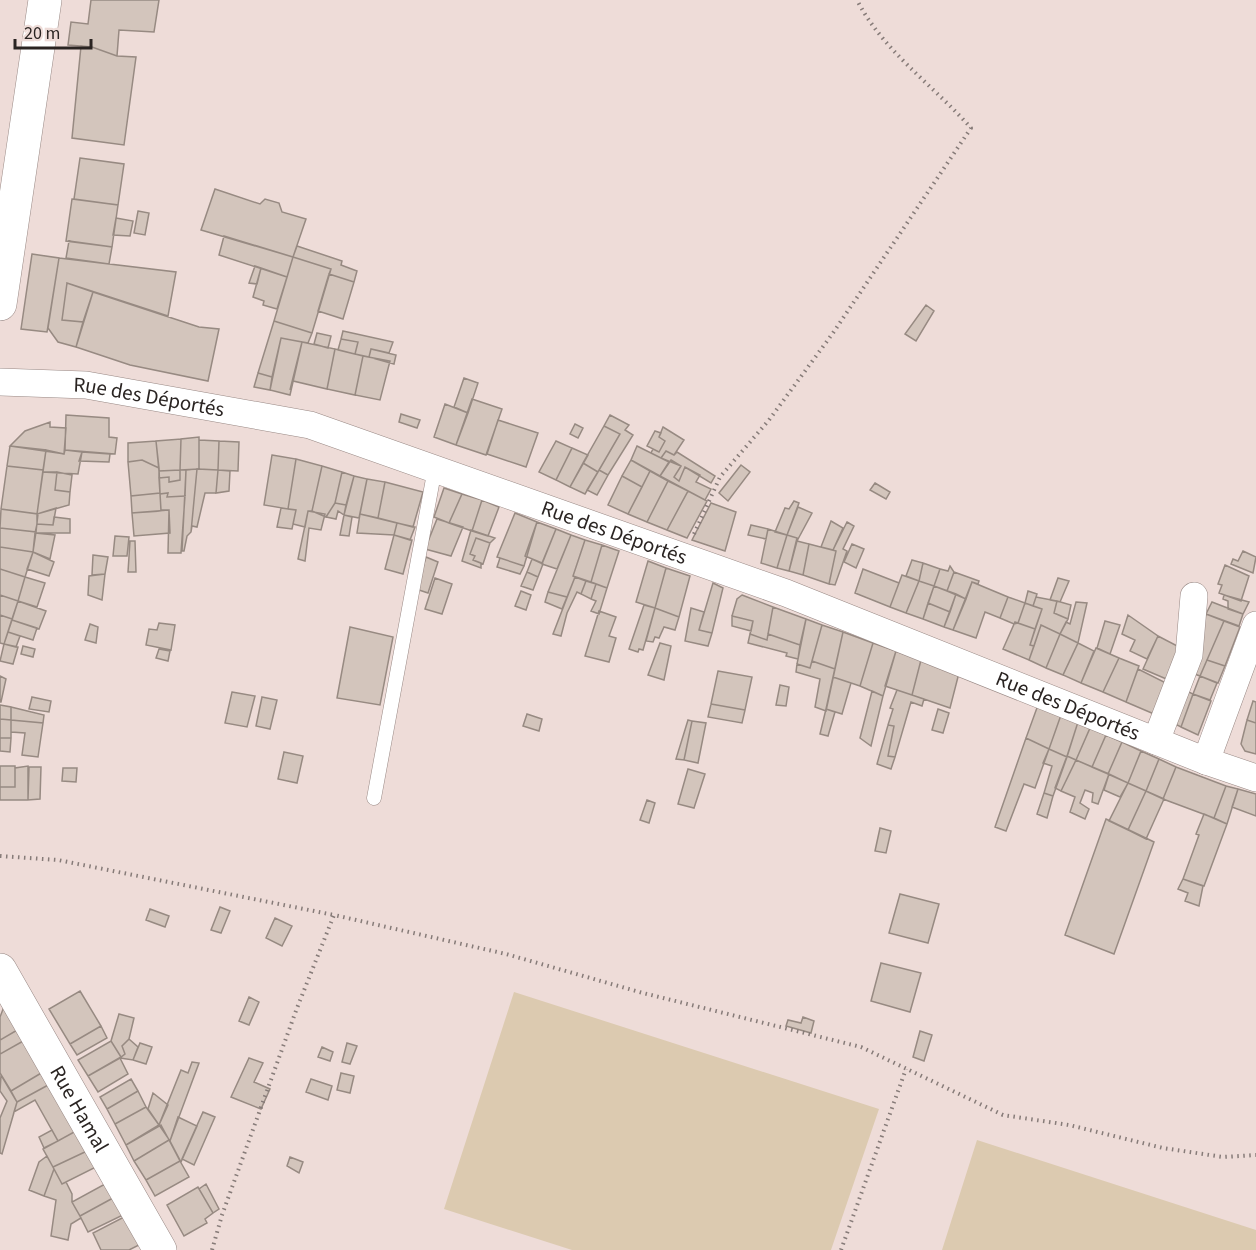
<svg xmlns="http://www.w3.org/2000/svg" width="1256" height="1250" font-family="'Source Sans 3',sans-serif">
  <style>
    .green { fill: #dccab0 }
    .building { fill: #d3c5bc; stroke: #978a82; stroke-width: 1.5 }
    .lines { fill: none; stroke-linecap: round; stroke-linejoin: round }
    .lane-casing { stroke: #988884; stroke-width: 15 }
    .street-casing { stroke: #988884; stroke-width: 28 }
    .secondary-casing { stroke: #988884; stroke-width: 34 }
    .path { stroke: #867b78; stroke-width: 4; stroke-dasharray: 1.5 4.5; stroke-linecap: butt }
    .lane { stroke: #fff; stroke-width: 14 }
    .street { stroke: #fff; stroke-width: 27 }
    .secondary { stroke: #fff; stroke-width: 33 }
    .labels { text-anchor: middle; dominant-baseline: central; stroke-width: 5; stroke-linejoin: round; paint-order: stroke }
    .street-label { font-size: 21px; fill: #2a2422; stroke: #eedcd8 }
  </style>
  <rect width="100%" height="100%" fill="#eedcd8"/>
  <path class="green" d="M514,992L879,1109L831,1250H572L444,1209Z
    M977,1140L1256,1230V1250H942Z"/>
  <path class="building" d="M91,0H159L154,32L119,30L117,56L92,47L68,45L71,22L88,24Z
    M81,46L92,47L117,56L136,57L124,145L72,138Z
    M80,158L124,164L118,205L74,199Z
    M215,189L260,204L265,199L279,203L282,212L306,219L293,257L201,230Z
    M72,199L118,205L112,247L66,241Z
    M138,211L149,213L145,235L134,233Z
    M116,218L133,221L130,236L113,235Z
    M224,236L293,257L287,277L219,255Z
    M69,241L112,247L109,264L66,258Z
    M297,246L342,261L341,265L357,271L354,282L329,274L331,269L293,257Z
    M32,254L59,258L47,332L21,329Z
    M293,257L331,269L312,333L274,321Z
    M59,258L176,272L168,316L67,283L62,320L83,322L76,347L58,342L48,328Z
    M255,266L261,268L257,284L249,283Z
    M261,268L287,277L277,309L263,305L264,301L253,297Z
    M329,274L354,282L343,319L318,311Z
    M67,283L93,292L83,322L62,320Z
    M93,292L199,327L219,329L208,381L130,365L76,347Z
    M926,305L934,311L916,341L905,334Z
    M274,321L312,333L308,343L281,338L272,377L258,373Z
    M343,331L393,342L389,353L371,349L369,357L355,354L358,342L341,339Z
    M317,333L331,336L328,348L314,344Z
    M281,338L302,342L290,395L270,390Z
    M341,339L358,342L355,354L338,350Z
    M302,342L335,349L327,389L293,381L290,390Z
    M335,349L363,356L355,395L327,389Z
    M371,349L396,355L394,364L369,357Z
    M363,356L390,361L380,400L355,395Z
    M258,373L272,377L270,390L254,387Z
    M464,378L478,383L468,413L454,407Z
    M472,399L502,409L486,455L456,445Z
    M445,404L468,413L456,445L434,437Z
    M401,414L420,420L417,428L399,422Z
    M66,415L109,418V437L117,438L115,454L65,450Z
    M610,415L629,425L625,430L633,435L608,475L599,470L620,434L604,426Z
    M498,420L538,433L526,467L487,454Z
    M50,422V427L66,428L64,454L10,446L25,431Z
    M575,424L583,428L578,438L570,434Z
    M604,426L620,434L598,472L583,463Z
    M663,427L684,440L674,455L666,451L661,458L651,453L653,449L659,452L665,441L659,437Z
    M655,431L661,433L659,437L665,441L659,452L647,446Z
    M199,437V469L180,470L181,439Z
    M181,439L180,470L159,471L156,441Z
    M199,440L219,441L218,470L199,469Z
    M156,441L159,468L142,460L128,462V443Z
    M219,441L239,442L238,471L218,470Z
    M556,441L572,448L556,480L539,472Z
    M10,446L46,450L43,470L7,466Z
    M637,446L669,462L660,476L631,460Z
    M572,448L588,455L570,487L556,480Z
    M46,450L64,454L65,450L82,452L78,474L43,472Z
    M666,451L674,455L677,452L715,476L711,483L685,467L679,481L674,477L681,466L661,458Z
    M82,452L110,454L109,462L79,461Z
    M272,455L296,459L288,509L264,505Z
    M296,459L322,466L312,511H308L305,527L293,524L296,510L288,509Z
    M142,460L159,468L160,493L131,496L128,462Z
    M631,460L650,471L642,487L622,476Z
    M671,460L681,466L674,477L679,481L685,467L700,475L696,482L711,489L705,500L660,476Z
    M583,463L598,472L585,494L570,487Z
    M741,465L750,472L728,501L719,493Z
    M7,466L43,470L37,514L1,509Z
    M322,466L342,472L335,503L326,517L312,511Z
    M197,469L191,532L187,536L184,551H182L186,470Z
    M197,469L218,470L216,493H205L197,527L192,526L191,532Z
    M180,470V480L169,482V477L159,478V471Z
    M180,470H186L185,496L167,497L168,493L160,494L159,478L169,477V482L180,480Z
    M218,470L230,471L229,491L216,493Z
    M599,470L608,475L597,495L587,490Z
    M650,471L668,481L647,522L628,514Z
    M43,472H57L55,490L70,492L69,505L37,514Z
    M57,472L72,475L70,492L55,490Z
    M342,472L354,476L346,505L335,503Z
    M354,476L367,479L359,518L344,515Z
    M622,476L642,487L628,514L608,505Z
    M367,479L385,482L378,518L360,514Z
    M668,481L688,491L667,530L647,522Z
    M385,482L423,492L413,527L378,518Z
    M875,483L890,492L886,499L870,490Z
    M444,488L462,494L449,523L434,517Z
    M688,491L707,501L687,538L667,530Z
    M160,493L161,511L132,513L131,496Z
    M168,493L167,497L185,496L181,553H168L169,510H161L160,494Z
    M462,494L482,500L472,531L449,523Z
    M482,500L499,507L488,536L472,531Z
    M794,501L799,503L787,535L775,532L785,508L789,509Z
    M335,503L346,505L344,515L338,511L336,519L326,517Z
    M711,503L736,512L725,551L692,540Z
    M798,507L812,513L797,541V538L787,535Z
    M56,508L53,525L37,524V514Z
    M281,508L296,510L292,529L277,527Z
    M1,509L38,514L36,532L0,528Z
    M169,510L170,533L134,536L132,513Z
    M308,511L325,514L321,530L309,528L305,561L298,559Z
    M515,513L537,522L524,566L497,557Z
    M360,514L397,523L394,535L357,533Z
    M344,515L352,517L349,536L340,535Z
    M54,517L70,519V533H35L37,524L53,525Z
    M437,519L463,527L451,556L425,549Z
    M831,521L843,528L833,550L821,547Z
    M537,522L556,529L542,563L525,556Z
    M847,522L854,526L843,549L847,551L835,585L829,584L836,551L833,550Z
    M397,523L415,527L410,540L394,535Z
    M751,525L768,529L766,539L748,535Z
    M0,528L36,532L33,552L0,547Z
    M556,529L571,535L557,569L542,564Z
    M768,529L787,535L777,568L761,563Z
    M471,530L495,538L490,543L476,538L470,554L475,556L473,560L481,563V568L462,561Z
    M35,533L55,535L50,559L33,552Z
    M394,535L412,540L403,574L385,569Z
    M571,535L585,540L573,576L575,577L567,597L548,592Z
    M787,535L797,538L789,571L777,568Z
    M115,536L129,537L127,556H113Z
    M476,538L490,543L483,564L473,560L475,556L470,554Z
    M585,540L602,545L591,582L573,576Z
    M130,541H135L136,572H128Z
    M797,541L809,544L803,575L789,571Z
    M809,544L836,551L829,584L803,575Z
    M852,544L864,549L856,568L844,562Z
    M602,545L619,551L607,588L591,582Z
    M0,547L33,552L25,577L0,569Z
    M1243,551L1256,557L1253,573L1231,564L1233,559L1238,561Z
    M33,552L54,562L49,576L27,569Z
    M93,555L108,557L105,574L92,575Z
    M426,557L438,562L428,593L416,589Z
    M500,558L524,566L520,574L497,567Z
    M532,559L543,564L538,577L527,572Z
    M912,560L923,563L919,581L906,576Z
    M648,561L666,568L655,608L636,602Z
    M923,563L940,569L934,586L919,581Z
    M1225,565L1249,576L1241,601L1219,593L1222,585L1218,584Z
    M950,566L954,572L947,591L934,586L940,569L948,571Z
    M666,568L690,576L679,617L655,608Z
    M0,569L25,577L18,601L0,595Z
    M863,569L899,583L890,607L855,593Z
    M527,572L538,577L533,590L521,586Z
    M954,572L979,581L978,584L972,582L966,599L947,591Z
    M105,574L102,600L88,595L89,576Z
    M902,575L919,581L906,613L890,607Z
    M25,577L45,583L37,607L18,601Z
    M575,577L586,581L581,594L577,592L567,613L561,636L553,634Z
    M435,578L452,584L442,614L425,609Z
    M1058,578L1069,581L1060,602L1050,600Z
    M586,581L596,584L591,599L581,594Z
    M919,581L934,586L923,619L906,613Z
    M972,582L1008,597L1000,618L985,612L976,638L953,630Z
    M713,583L723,588L712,633L699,630Z
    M596,584L607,588L599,614L591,611L596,601L591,599Z
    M934,586L956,594L950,612L928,603Z
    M521,591L531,595L526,610L515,606Z
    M1028,591L1037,594L1033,606L1025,603Z
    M548,592L567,597L562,609L545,602Z
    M956,594L966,599L953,630L944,627Z
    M0,595L18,601L12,619L0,615Z
    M742,595L773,607L767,640L750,634L753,621L732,616L737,599Z
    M1224,595L1249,602L1243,614L1228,609V601L1223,599Z
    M1008,597L1025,603L1018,623L1014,624L1000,618Z
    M1036,597L1057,601L1054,613L1068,619L1060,634L1041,625L1034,646L1030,645L1042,609L1033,606Z
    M18,601L46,611L39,629L12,620Z
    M1057,601L1071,605L1068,619L1054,613Z
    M1076,602L1087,603L1078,643L1060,634L1066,622L1070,624Z
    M1212,602L1243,614L1239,626L1206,614Z
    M928,603L950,612L944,627L923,619Z
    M1025,603L1042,609L1035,629L1018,623Z
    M644,605L655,608L643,650L639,649L638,652L629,649Z
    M773,607L806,619L800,645L768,634Z
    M655,608L679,617L675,630L664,627L659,638L655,637L653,642L646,641Z
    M691,608L704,612L699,630L712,633L708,646L685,641Z
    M599,611L616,617L609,636L616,638L609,662L585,656Z
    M1206,614L1224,621L1200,676L1189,672Z
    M0,615L12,619L4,644L0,643Z
    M1128,615L1158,636L1147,659L1130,651L1135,640L1122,634Z
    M732,616L753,621L751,631L732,626Z
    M806,619L822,625L810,668L797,664Z
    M12,620L37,628L33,640L8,632Z
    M1105,621L1120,625L1110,654L1097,648Z
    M1224,621L1240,627L1225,666L1207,660Z
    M1015,622L1035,629L1030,645L1034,646L1029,660L1003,649Z
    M159,623L175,625L171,650L146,645L149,629L157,630Z
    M90,624L98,627L96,643L85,640Z
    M822,625L843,632L835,669L812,661Z
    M1041,625L1060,634L1046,668L1029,660Z
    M350,627L393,637L380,705L337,698Z
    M8,632L20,636L16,647L4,644Z
    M843,632L873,643L860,686L833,677Z
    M750,634L767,640L768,634L800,645L798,659L786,656L787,653L748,643Z
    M1060,634L1078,643L1063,675L1046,668Z
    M1158,636L1185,650L1171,681L1143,669Z
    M660,643L671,646L664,680L648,675Z
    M873,643L896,651L883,696L860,686Z
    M1078,643L1094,651L1081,683L1063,675Z
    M4,644L18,647L13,664L0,661Z
    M23,646L35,649L33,657L21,654Z
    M1096,648L1119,658L1103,692L1081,683Z
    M159,649L170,651L168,661L156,658Z
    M896,651L921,660L912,695L885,686Z
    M1119,658L1139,666L1126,702L1103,692Z
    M921,660L959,673L950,708L912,695Z
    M1207,660L1225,666L1218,683L1200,676Z
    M812,661L835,669L826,711L815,707L820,679L796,672L797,664L810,668Z
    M1138,669L1168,684L1154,714L1126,702Z
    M718,671L752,677L745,710L711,704Z
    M0,676L6,679L1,702H0Z
    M1200,676L1217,683L1210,700L1193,694Z
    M833,677L851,683L842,714L826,709Z
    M780,685L789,687L786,706L776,705Z
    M1181,688L1193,694L1181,727L1169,721Z
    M897,690L924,699L922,706L911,702L895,757L888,756L894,726L888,725L893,709L890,708Z
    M872,691L883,696L871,746L860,738Z
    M232,692L255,696L247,727L225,723Z
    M1193,694L1211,701L1198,735L1181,727Z
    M32,697L51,701L49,712L29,709Z
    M262,697L277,700L270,729L256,726Z
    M1253,701L1256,702V723L1247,720Z
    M711,704L745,710L742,723L708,717Z
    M0,705L11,707V720L0,719Z
    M1038,705L1061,715L1049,749L1026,738Z
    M11,707L44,715L43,723L11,720Z
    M826,709L835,712L828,736L820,734Z
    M938,709L949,713L943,733L932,730Z
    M527,714L542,719L539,731L523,726Z
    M1061,715L1078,722L1067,757L1049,749Z
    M0,719L11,720V738H0Z
    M11,720L43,723L38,757L22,755L25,733L11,732Z
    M688,720L692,721L684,760L676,759Z
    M1247,720L1256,723V754L1245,751L1241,744Z
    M692,721L706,723L698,763L684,760Z
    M1078,722L1090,728L1076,760L1067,756Z
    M888,725L894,726L888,756L895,757L891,769L877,764Z
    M1090,728L1106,735L1092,767L1076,760Z
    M1106,735L1122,742L1108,774L1092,767Z
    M0,738H11L10,752L0,751Z
    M1026,738L1049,749L1035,788L1024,784L1006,831L995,827Z
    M1122,742L1141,751L1128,783L1108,774Z
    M1049,749L1067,757L1053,796L1044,793L1052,766L1043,763Z
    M1141,751L1159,759L1146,791L1128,783Z
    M284,752L303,756L297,783L278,779Z
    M1067,756L1076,760L1061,791L1055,788Z
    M1159,759L1176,767L1163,799L1146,791Z
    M1076,760L1109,774L1098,804L1092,802L1093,793L1085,790L1080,803L1089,809L1085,819L1070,812L1075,797L1061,791Z
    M0,766H15V787H0Z
    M28,766V800H0V787H15V768Z
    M29,767H41L40,799L28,800Z
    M1176,767L1226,786L1214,818L1163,799Z
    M63,768H77L76,782L62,781Z
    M688,769L705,774L694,808L678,804Z
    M1109,774L1128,783L1120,797L1104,790Z
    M1128,783L1146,791L1128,830L1109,821Z
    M1226,786L1238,789L1227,824L1214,818Z
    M1238,789L1256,794V816L1232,807Z
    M1146,791L1164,799L1146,839L1128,830Z
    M1044,793L1053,796L1047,818L1037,814Z
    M647,800L655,803L649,823L640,820Z
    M1204,814L1227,824L1204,886L1183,879L1199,835L1196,834Z
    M1106,819L1154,842L1114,954L1065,935Z
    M880,828L891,831L886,853L875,851Z
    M1183,879L1203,886L1199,906L1185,901L1188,893L1178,889Z
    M900,894L939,904L928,943L889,933Z
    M220,907L230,911L221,933L211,930Z
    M150,909L169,916L165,927L146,920Z
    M275,918L292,926L282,946L266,938Z
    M881,963L921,973L910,1012L871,1001Z
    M80,991L101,1026L70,1044L49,1009Z
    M249,997L259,1002L249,1025L239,1021Z
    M5,1004L19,1029L0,1040V1017Z
    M119,1014L134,1018L129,1039L122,1046L125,1054L121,1057L111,1041Z
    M803,1017L814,1021L811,1033L786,1026L788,1020L801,1023Z
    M101,1026L107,1038L77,1055L70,1044Z
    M19,1029L25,1040L0,1054V1040Z
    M920,1031L932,1035L924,1061L913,1057Z
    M129,1039L138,1047L133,1060L120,1058L125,1054L122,1046Z
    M25,1040L43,1072L11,1091L0,1073V1054Z
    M111,1041L121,1057L88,1076L78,1060Z
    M140,1043L152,1047L146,1064L133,1060Z
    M347,1043L357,1046L350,1064L342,1062Z
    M322,1047L333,1052L330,1061L318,1057Z
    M120,1058L128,1074L98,1092L88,1076Z
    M249,1058L263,1063L254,1082L270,1089L261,1109L231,1097Z
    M192,1062L199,1063L170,1141L159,1125L181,1070L188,1073Z
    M43,1072L50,1084L17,1102L11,1091Z
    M341,1073L354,1076L350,1093L337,1090Z
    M1,1075L17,1102L2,1154L0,1153V1118L7,1101L0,1091Z
    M131,1079L138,1091L107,1109L100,1097Z
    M311,1079L332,1086L328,1100L306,1092Z
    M50,1084L76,1131L58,1141L35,1100L14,1112L17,1102Z
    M138,1091L146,1107L115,1124L107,1109Z
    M153,1093L168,1105L159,1125L148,1109Z
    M146,1107L159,1125L126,1145L115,1124Z
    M203,1112L215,1117L194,1165L182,1159Z
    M178,1117L197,1126L181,1162L170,1141Z
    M161,1125L169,1140L134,1161L126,1145Z
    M52,1130L58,1141L44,1148L39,1137Z
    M76,1131L87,1151L53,1167L43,1149Z
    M169,1140L180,1161L146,1180L134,1161Z
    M87,1151L96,1167L62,1184L53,1167Z
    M47,1156L54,1169L44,1196L29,1190L39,1162Z
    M290,1157L303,1162L299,1173L287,1166Z
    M180,1161L189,1177L155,1196L146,1180Z
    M54,1169L62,1184L66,1182L72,1194V1202L81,1218L71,1224L68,1240L51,1236L56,1200L44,1196Z
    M105,1184L113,1198L80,1216L72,1202Z
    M206,1184L219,1209L213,1213L199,1189Z
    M198,1187L213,1213L205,1219L207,1223L184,1236L167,1205Z
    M113,1198L123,1215L88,1232L80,1216Z
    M124,1217L139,1245L129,1250H101L93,1233Z"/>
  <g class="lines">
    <defs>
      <path id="lane" d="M374,798L435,468"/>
      <g id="street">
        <path id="s1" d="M0,382L86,385L310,425L786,593L1206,761L1256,778"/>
        <path d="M1156,741L1189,655L1194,596"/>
        <path d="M1206,761L1256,625"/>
      </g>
      <g id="secondary">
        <path d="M0,304L45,0"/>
        <path id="s2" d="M0,970L160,1250"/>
      </g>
    </defs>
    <use href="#lane" class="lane-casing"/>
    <use href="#street" class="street-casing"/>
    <use href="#secondary" class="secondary-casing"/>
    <path class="path" d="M694,534L720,477L769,420L833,333L971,128C933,85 883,51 857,0
      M0,856L58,860L334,915
      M212,1250L222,1215L297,1008L334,915L506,954L643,993L861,1047L1003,1115L1069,1125L1163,1148L1223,1157L1256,1155
      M841,1250L906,1069"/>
    <use href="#lane" class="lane"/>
    <use href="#street" class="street"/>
    <use href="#secondary" class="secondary"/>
  </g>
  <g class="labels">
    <g class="street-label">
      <text stroke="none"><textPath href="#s1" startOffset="150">Rue des Déportés</textPath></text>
      <text stroke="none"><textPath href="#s1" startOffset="636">Rue des Déportés</textPath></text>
      <text stroke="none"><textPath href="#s1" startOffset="1122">Rue des Déportés</textPath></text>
      <text stroke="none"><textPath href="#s2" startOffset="160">Rue Hamal</textPath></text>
    </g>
  </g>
  <path d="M15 39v9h76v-9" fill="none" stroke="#2a2422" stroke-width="3"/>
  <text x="24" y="39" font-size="18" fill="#2a2422" stroke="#eedcd8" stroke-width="4.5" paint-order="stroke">20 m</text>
</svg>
